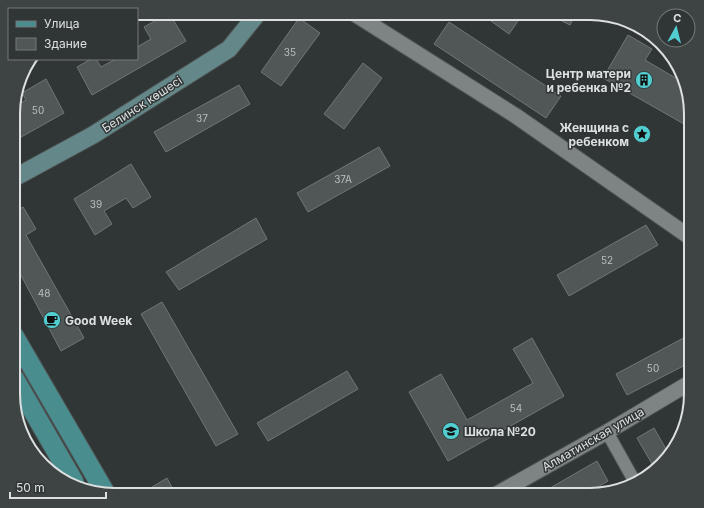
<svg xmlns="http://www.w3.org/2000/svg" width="704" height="508" font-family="Inter,sans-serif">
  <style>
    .building { fill: #515757; stroke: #707676 }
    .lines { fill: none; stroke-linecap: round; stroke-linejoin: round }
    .minor-casing { stroke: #4f5454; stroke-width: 14 }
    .tertiary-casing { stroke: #4f5454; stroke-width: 17 }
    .secondary-casing { stroke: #4f5454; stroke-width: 19 }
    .primary-casing { stroke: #4f5454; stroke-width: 21 }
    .minor { stroke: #7e8484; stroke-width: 12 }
    .tertiary { stroke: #7e8484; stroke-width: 15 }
    .secondary { stroke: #648889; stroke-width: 17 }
    .primary { stroke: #4a8d8f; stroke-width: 19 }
    .labels { text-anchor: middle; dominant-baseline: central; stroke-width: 3; stroke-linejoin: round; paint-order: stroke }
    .number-label { font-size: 10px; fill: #babebe }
    .poi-label { font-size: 12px; font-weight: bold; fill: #dde0e1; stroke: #303535; text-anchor: end }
    .street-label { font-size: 12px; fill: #dde0e1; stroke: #303535 }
    .rim { fill: none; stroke: #dde0e1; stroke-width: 2 }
  </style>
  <rect width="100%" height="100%" fill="#303535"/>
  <path class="building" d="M169,13L186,41L92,95L77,67L91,59H96L101,67L116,59H137V47L151,39L144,27Z
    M480,13H513L520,18L509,34Z
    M546,13H576L570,25Z
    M299,18L320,33L281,86L261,72Z
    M449,22L561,96L546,118L434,44Z
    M628,35L652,49L645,60L684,83L691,107V128L603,78Z
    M363,63L382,78L344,129L324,114Z
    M46,79L64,113L14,141V107L26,100L22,93Z
    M239,85L250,104L166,152L154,132Z
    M379,147L390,166L308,212L297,193Z
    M131,164L151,197L133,208L126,198L104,211L112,224L95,235L74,199Z
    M23,207L36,229L26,235L84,338L61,351L14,262V212Z
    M256,218L267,239L179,290L166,272Z
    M646,225L658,245L569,296L557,275Z
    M162,302L238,434L216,446L141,314Z
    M691,334V362L627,395L616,374Z
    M532,338L564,396L448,461L409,392L441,374L467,420L533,383L513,349Z
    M347,371L358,389L268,441L257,423Z
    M654,428L670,456L655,469L637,438Z
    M597,461L608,481L584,495H538Z
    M167,478L176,495H139Z"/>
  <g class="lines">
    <defs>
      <path id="minor" d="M607,432L636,484"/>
      <path id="tertiary" d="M353,13L516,116L691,238
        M495,495L607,432L691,382"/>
      <path id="secondary" d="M14,178L93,135L229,49L258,13"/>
      <path id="primary" d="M14,336L106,494
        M14,378L74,482"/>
    </defs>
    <use href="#minor" class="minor-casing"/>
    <use href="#tertiary" class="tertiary-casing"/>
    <use href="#secondary" class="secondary-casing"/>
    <use href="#primary" class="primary-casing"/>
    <use href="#minor" class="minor"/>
    <use href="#tertiary" class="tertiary"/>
    <use href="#secondary" class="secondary"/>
    <use href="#primary" class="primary"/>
  </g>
  <defs>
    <symbol id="building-disc" viewBox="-11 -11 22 22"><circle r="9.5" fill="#52cdd0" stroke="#303535"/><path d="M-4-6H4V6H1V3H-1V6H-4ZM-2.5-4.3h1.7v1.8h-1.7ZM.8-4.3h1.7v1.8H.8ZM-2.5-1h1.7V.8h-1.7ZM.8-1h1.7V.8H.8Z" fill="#111"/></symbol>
    <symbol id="sight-disc" viewBox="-11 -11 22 22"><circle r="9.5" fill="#52cdd0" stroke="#303535"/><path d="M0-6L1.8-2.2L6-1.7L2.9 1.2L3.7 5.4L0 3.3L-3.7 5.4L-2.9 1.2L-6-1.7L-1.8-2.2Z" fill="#111"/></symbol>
    <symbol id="cafe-disc" viewBox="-11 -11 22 22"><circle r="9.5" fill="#52cdd0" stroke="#303535"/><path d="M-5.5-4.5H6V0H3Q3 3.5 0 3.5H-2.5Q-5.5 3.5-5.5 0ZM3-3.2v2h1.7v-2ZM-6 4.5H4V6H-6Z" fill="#111"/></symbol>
    <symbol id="school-disc" viewBox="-11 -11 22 22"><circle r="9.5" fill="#52cdd0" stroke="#303535"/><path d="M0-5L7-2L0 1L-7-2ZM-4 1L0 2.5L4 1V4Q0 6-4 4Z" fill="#111"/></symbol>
  </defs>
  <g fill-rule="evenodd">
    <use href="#building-disc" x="634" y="70" width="20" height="20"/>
    <use href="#sight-disc" x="632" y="124" width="20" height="20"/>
    <use href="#cafe-disc" x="42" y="310" width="20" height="20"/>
    <use href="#school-disc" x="441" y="421" width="20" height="20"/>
  </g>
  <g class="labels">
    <g class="number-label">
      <text x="290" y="52">35</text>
      <text x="38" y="110">50</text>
      <text x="202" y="118">37</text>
      <text x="343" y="179">37А</text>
      <text x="96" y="204">39</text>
      <text x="607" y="260">52</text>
      <text x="44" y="293">48</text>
      <text x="653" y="368">50</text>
      <text x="516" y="408">54</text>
    </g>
    <g class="poi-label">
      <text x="631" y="73">Центр матери<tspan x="631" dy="14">и ребенка №2</tspan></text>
      <text x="629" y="127">Женщина с<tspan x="629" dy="14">ребенком</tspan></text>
      <text x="65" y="320" text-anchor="start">Good Week</text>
      <text x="464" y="431" text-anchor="start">Школа №20</text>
    </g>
    <g class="street-label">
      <text transform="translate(142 104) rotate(-33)">Белинск көшесі</text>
      <text transform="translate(593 439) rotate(-30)">Алматинская улица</text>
    </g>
  </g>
  <path d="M0 0H704V508H0ZM114 20H590A94 94 0 0 1 684 114V394A94 94 0 0 1 590 488H114A94 94 0 0 1 20 394V114A94 94 0 0 1 114 20Z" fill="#3e4343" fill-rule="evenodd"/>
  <path class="rim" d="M114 20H590A94 94 0 0 1 684 114V394A94 94 0 0 1 590 488H114A94 94 0 0 1 20 394V114A94 94 0 0 1 114 20Z"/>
  <rect x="8" y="8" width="130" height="52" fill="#303535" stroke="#75797a"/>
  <rect x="16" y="21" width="20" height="6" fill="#4a8d8f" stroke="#75797a"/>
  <text x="44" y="28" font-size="12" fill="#dde0e1">Улица</text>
  <rect x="16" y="38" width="20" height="12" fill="#515757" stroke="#75797a"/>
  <text x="44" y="48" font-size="12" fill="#dde0e1">Здание</text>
  <g transform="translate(676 28) rotate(7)"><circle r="19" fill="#303535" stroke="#75797a"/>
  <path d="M0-3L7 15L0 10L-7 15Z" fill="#52cdd0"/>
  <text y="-6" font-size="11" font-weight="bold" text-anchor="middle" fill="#dde0e1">С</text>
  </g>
  <path d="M10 492v6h96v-6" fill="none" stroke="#dde0e1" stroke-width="2"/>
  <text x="16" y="492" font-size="12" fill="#dde0e1" stroke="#303535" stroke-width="3" paint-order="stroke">50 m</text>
</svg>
